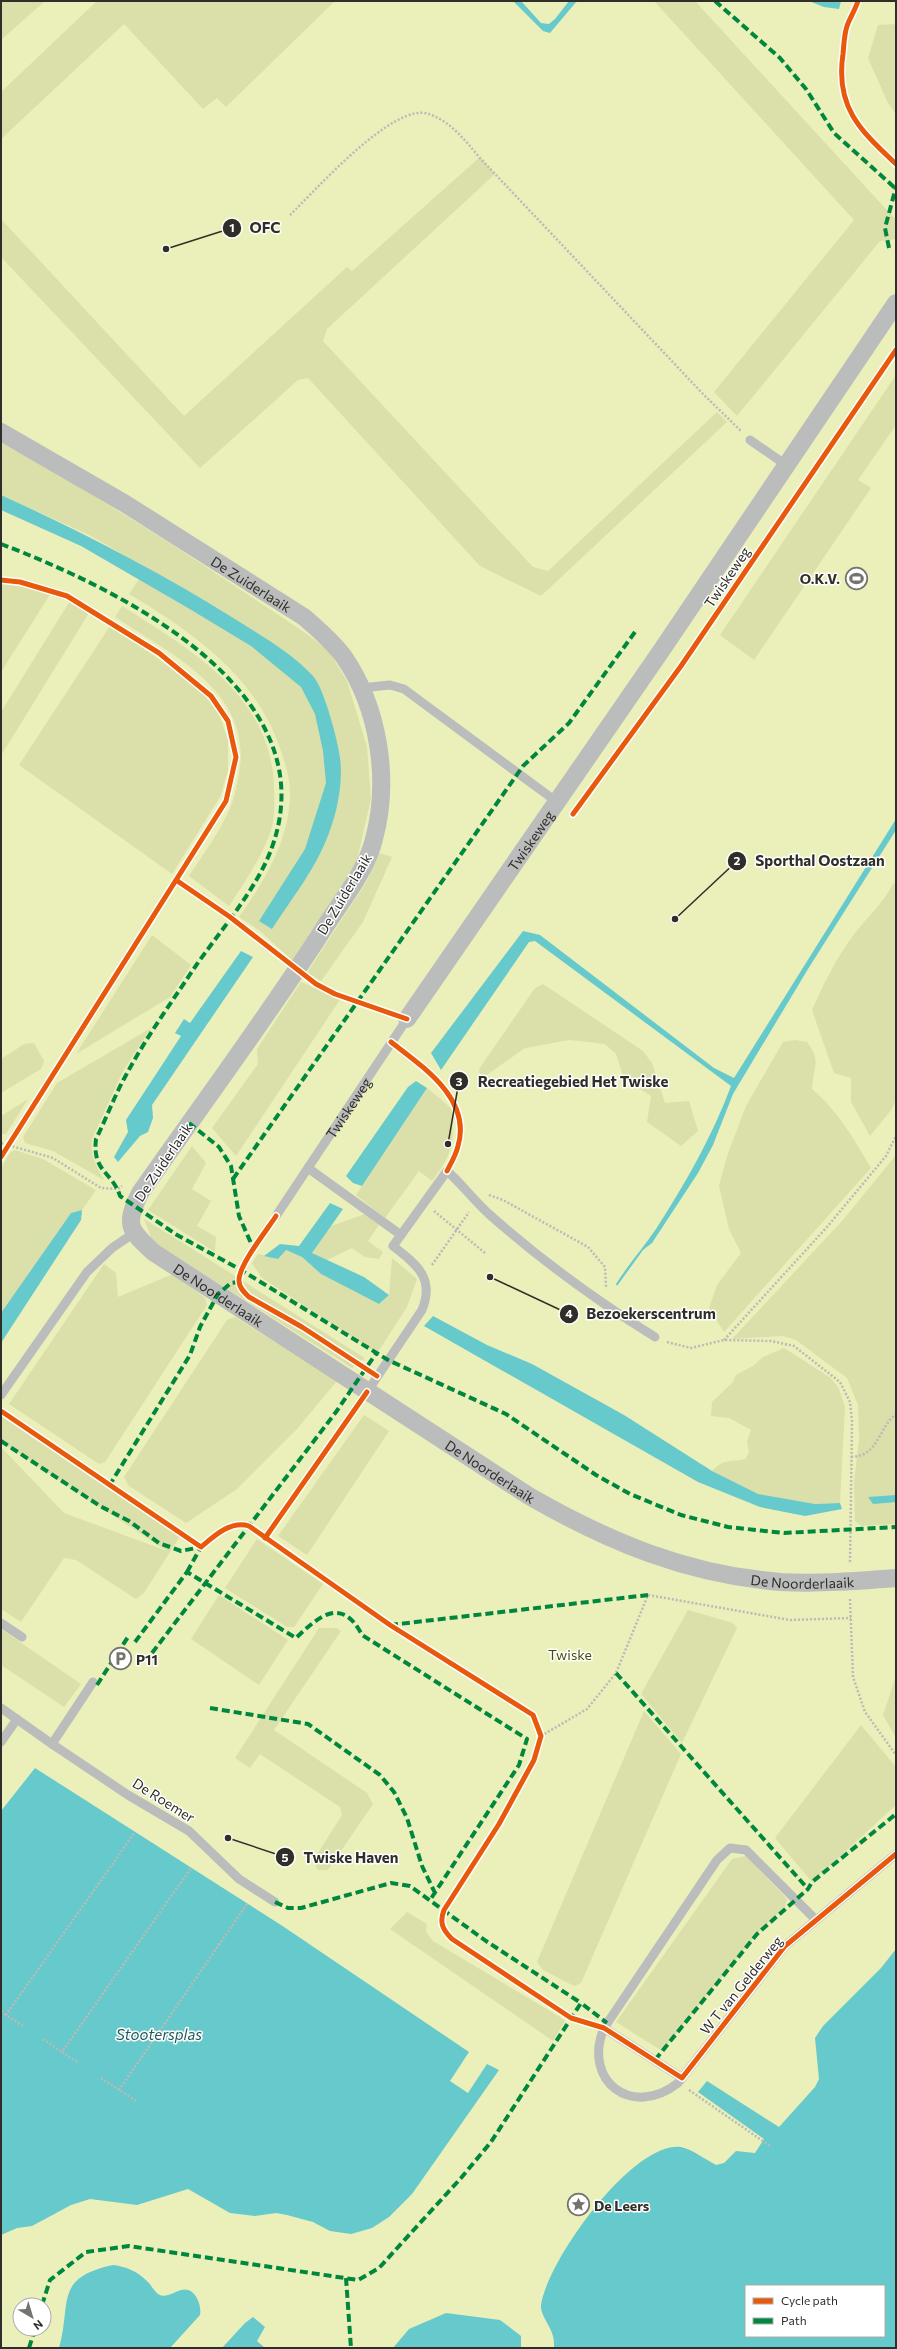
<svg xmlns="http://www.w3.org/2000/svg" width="897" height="2349" font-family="Commissioner,sans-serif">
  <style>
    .green { fill: #ebefba; fill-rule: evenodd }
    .forest { fill: #dbdfaa }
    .water { fill: #66c9cb; fill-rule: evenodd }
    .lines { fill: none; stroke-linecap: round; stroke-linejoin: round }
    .path { stroke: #babab8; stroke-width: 2.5; stroke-dasharray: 2 2; stroke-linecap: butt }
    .lane { stroke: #bbbdbc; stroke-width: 9 }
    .street { stroke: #bbbdbc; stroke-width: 18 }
    .quiet { stroke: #00873e; stroke-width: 4; stroke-dasharray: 8 4; stroke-linecap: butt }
    .cycleway-casing { stroke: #fff; stroke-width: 8 }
    .cycleway { stroke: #e8590c; stroke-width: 5 }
    .labels { text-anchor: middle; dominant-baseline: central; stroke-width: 3; stroke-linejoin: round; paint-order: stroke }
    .street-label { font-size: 14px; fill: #302e29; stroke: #fff }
    .poi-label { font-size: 14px; font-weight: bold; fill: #302e29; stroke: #fff; text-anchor: start }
    .park-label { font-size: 14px; fill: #494d08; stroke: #fff }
    .water-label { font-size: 15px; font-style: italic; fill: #22595c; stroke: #fff }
    .leader { fill: none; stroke: #302e29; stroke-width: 1.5 }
    .callout-dot { fill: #302e29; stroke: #fff; stroke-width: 1.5 }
    .mark-label { font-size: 12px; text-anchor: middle; font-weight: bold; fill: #fff }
    .callout-label { font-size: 15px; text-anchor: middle; font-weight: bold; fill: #302e29; stroke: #fff; stroke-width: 3; stroke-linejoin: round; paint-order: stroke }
  </style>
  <rect width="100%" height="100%" fill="#f5f2ea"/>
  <path class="green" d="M1,1H896V2348H1ZM746,2286H884V2336H746ZM20,2305H44V2329H20Z"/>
  <path class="forest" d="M1,1H45L1,40Z
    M97,1H335L226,107L217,98L203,109L124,24L1,139V92Z
    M654,1H695L896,220V239L880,241L737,416L714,392L854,220Z
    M896,24V114L888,103L868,58L878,25Z
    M480,157L495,174L327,329L323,341L533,567L548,571L717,412L727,422L541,596L480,566L308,378L298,380L200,468L1,257V219L184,416L347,267L352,271Z
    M896,375V425L858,480L871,488L754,660L720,635Z
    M1,443L51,469L173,545L304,632L329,651L347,681L367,747L371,799L356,864L293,961L260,931L239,917C264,882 288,842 290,798C291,783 286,765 281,751C257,677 194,633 129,594L147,568L89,535L1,495Z
    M1,583L44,590L51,593L1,672Z
    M70,601L89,613L2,754L1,712Z
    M122,606C191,650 271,695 274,787C275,806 275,823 267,841C257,864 243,885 229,906L189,876C204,853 222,829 232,803C235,795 236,787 238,779C257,694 174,656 115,617Z
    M110,626L153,655L202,692L219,714L228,740V771L220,797L172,874L19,765Z
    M379,853L392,857L363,922L321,981L307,973L367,881Z
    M896,883V1099L892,1109L870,1136L851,1102V1078L834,1073L812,1010C824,984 835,960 852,937C865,919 883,904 893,884Z
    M152,935L191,965L170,997L76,1054Z
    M301,982L341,998L236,1156L212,1128L258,1064L257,1049Z
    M543,984L643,1051L652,1063L665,1103L689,1101L698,1131L681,1146L647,1122L651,1096L624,1079L616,1054L605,1044L569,1040L525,1048L481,1079L479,1069L535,988Z
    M151,1028L123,1071L92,1139C90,1155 96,1166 104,1180L53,1151L25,1143L23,1137L57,1083Z
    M795,1040L807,1042C822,1061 813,1067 812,1089C838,1111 854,1139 871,1168L724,1332L709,1308L717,1285L741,1253L729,1229L719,1186L727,1156L746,1106L783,1042Z
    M34,1043L44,1061L41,1069L1,1093V1059L24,1044Z
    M427,1088L451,1108C455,1141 453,1154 432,1181L419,1171L385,1218L356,1195Z
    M28,1099L6,1134H1V1116Z
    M192,1146L206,1163L192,1189L211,1201L197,1226L216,1237L215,1252L148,1210Z
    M15,1150L43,1159L96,1190L82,1210L71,1213L1,1313V1168L10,1153Z
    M896,1155V1524L861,1526L855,1521L854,1483L859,1439L858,1405L847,1378L796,1340L783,1336L732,1339L842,1221Z
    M365,1214L379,1225L368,1241L383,1252L379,1259L365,1257L352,1248L327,1260L312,1253L331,1226Z
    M144,1219C218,1264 290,1312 365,1358L352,1368L153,1242Z
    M286,1250L302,1257L321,1274L379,1304L389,1295L392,1258L417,1279L407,1307L378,1352L370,1349L261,1277L252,1263L258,1254L278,1258Z
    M104,1264L116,1273L118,1297L173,1274L205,1298L207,1305L105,1462L99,1464L9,1404Z
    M235,1317L337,1381L297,1429L237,1489L186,1523L129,1486L124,1477L227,1320Z
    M784,1348L831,1378L839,1389L845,1407L840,1503L815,1504L758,1495L712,1471C723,1459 730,1462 745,1459L749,1453L747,1441L751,1430L729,1418L711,1416L712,1402L733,1382L736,1375L753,1366L763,1357Z
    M1,1415L180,1536L144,1593L136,1599L76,1560L64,1558L21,1622L1,1609V1447L64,1513L167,1551L1,1442Z
    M364,1415L389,1431L307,1555L278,1536Z
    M257,1539L323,1584L294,1627H287L225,1588Z
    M219,1595L288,1640L259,1685L191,1639Z
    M688,1610L733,1623L737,1628L682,1743L641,1694Z
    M319,1628H337L341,1631L274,1730L367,1793L373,1804L328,1870H318L313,1861L342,1815L340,1807L260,1754L250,1768L235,1758Z
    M1,1629L81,1684L64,1707L1,1665Z
    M896,1676V1738L883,1715Z
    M644,1711L681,1754L581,1983L574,1986L543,1970L537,1962Z
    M861,1725L896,1767V1805L812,1882L775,1838Z
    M746,1856L787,1899L785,1906L757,1934L662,2051L616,2022L732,1859Z
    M407,1912L427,1924L426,1932L433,1941L560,2017L565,2021L553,2041L390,1929Z"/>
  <path class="water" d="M513,1H521L541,23L549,24L555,19L569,1H577L550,33L543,31Z
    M809,1H841L839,9L824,7Z
    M1,495C80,531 156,570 230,616C258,634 290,651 313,676C324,688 338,741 340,758C343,780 338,809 330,830C318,866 292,898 272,929L259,921L305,849L326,783L323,751L315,714L301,687L251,646L188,608L81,546L1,510Z
    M896,819V830L808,969L733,1094L713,1145L698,1173L652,1243L643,1250L617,1286L616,1284C628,1265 643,1248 656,1229C685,1184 712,1137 731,1086L535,941L529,942L441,1070L431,1053L523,931L540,935L714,1068L734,1078Z
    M241,951L253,957L152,1105L153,1118L148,1132L140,1136L118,1162L114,1157L128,1132L126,1120L181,1036L175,1033L184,1019L190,1023Z
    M416,1081L427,1088L362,1186L353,1183L346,1176L408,1087Z
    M330,1203L343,1209L312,1253L364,1277L389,1295L379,1304L321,1274L302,1257L286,1250L278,1259L264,1256L280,1244L299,1246Z
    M82,1210L81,1220L1,1343V1313L71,1213Z
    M433,1316L487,1345L532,1364L624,1415L712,1471L758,1494L815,1504L840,1503L842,1509L805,1516L760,1507L698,1482L424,1326Z
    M896,1495V1502L873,1504L868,1497Z
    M35,1768L284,1927L469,2052L450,2081L468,2093L487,2064L499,2070L412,2194L389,2217L372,2228L351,2234L330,2231L313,2222L287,2215L276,2213L255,2216L230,2213L188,2189L137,2205L90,2199L71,2205L32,2226L17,2228L1,2235V1811Z
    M896,1949V2348H554C554,2343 554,2338 552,2333C549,2324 540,2314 541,2305C547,2262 632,2141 681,2147C692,2149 706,2160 716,2165L724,2163L736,2151L755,2153L764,2139L698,2092L707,2081L779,2127L815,2087L819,2079L815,2038L823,2026L881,1968ZM746,2286H884V2336H746Z
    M113,2265C127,2267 137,2271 148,2282C151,2285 154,2291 158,2294C165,2299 174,2292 181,2290C195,2286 202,2305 200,2315L170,2348H59C72,2303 53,2278 113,2265Z
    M446,2313L500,2320L521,2336V2348H393L409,2329Z
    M253,2317L265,2327L257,2341L265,2348H222L245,2323Z"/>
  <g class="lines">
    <path class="path" d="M290,215C315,191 394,101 429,114C451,122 464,139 479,157L703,394L741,431
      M1,1143L53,1158L101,1188L118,1189L122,1186
      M489,1195L503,1200L588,1247L605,1267L606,1287
      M434,1211L485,1253
      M432,1265L469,1212
      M724,1340L827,1227L886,1156L896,1136
      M667,1342L691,1348L724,1340L771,1341L794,1346L840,1382L850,1402L852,1421L850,1564
      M851,1457C879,1456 878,1428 896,1414
      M850,1599L853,1677L865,1712L896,1755
      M541,1736L587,1709L616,1673L648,1595L790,1620L851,1618
      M1,2011L6,2015
      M23,2026L6,2015L135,1832
      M43,2039L62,2052
      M77,2062L62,2052L191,1868
      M101,2078L119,2090
      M689,2090L770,2146
      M136,2101L119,2090L247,1904"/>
    <g class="lane">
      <path d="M750,440L786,465"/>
      <path d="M361,688L390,685L404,689L557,802"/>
      <path d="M308,1168L401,1235"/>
      <path id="s1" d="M276,1216L407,1019"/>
      <path d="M367,1392L422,1310C435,1278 417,1265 393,1246L447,1171C463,1185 475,1202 490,1215C541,1260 597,1301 655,1337"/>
      <path d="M1,1395L87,1272L112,1248L134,1233"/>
      <path d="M1,1623L22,1637"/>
      <path d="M93,1682L52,1744L128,1795L189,1831L239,1879L275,1902"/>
      <path d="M1,1708L52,1744"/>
      <path d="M1,1742L17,1719"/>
      <path d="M816,1920L746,1850L730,1848L717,1860L604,2028C582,2081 632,2119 678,2083L785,1946L896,1854"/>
      <path d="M604,2028L682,2078"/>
    </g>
    <g class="street">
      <path id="s2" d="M1,432L124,503L304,617C318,629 333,642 344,657C379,708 390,780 374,839C366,872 341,901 323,930C265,1020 201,1106 140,1193C125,1224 128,1229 153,1252L529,1496C609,1542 688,1575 781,1582C819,1584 858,1581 896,1578"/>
      <path id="s3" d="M407,1019L661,651L896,303"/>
    </g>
    <path class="quiet" d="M715,1L780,58L806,89L834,133L895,188
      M889,248L885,228L896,187
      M1,544C119,589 331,691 271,850C256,890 220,931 195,967C171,1003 145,1039 125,1077C114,1097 106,1119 96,1139C92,1172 112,1171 120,1196L177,1235L241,1270L388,1360L506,1414L596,1475L630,1494L681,1515L728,1527L784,1533L896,1527
      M189,1123L219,1147L231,1166L239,1216L254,1250
      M233,1179L523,766L569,723L635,632
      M1,1441L100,1506L129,1521L159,1543L181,1551L201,1547
      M109,1486L190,1355L200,1327L218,1294L231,1283L239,1282
      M187,1572L201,1547
      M390,1625L648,1595
      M135,1642L187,1572L296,1638C319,1616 342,1596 362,1635L527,1739L519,1765L430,1900
      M152,1653L336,1412L377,1352
      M616,1673L808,1889
      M97,1685L128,1637
      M210,1708L308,1724L380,1775L394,1792L407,1818L422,1866L435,1893
      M275,1902L288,1908H301L391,1883L410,1886L486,1941L581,2003
      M655,2060L757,1934L808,1889L812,1882L896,1814
      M346,2278L351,2348
      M42,2305L50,2280L86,2252L129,2246L358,2280L379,2268L461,2178L491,2142L581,2003L607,2023
      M29,2348L35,2329"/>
    <defs>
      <path id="cycleway" d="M858,1C855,10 850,18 847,26C844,35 844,45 843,54C835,107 860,130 896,164
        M1,580L20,582L67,596L159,653L211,696L228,721L236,757L226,801L1,1157
        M573,814L681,666L896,350
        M176,880L230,917L316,984L335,994L407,1019
        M391,1042C423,1067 472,1099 458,1146C456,1155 451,1163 447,1171
        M276,1216C267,1230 238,1266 239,1281C239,1288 245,1293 249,1297L302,1327L377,1376
        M1,1411L201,1547C214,1536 231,1520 249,1526L390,1625L533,1715L541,1736L534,1760L499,1824L444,1910C439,1923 443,1930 452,1939L571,2018L604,2028L682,2078L785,1946L896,1854
        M265,1538L367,1392"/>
    </defs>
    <use href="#cycleway" class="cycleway-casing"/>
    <use href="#cycleway" class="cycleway"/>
  </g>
  <defs>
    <symbol id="stadium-ring" viewBox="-11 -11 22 22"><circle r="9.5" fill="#fff" stroke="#75736d" stroke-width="1.5"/><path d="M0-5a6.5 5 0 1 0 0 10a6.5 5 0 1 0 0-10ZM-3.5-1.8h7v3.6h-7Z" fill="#75736d"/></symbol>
    <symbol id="parking-ring" viewBox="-11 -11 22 22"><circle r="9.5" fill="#fff" stroke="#75736d" stroke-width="1.5"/><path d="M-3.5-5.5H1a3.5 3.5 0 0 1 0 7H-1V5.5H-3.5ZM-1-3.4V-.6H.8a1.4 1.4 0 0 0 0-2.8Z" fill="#75736d"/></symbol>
    <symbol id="sight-ring" viewBox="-11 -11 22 22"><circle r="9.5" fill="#fff" stroke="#75736d" stroke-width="1.5"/><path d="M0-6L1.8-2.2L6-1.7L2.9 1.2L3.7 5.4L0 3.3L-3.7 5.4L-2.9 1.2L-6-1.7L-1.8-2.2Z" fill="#75736d"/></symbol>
  </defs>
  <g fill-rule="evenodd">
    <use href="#stadium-ring" x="844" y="566" width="25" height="25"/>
    <use href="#parking-ring" x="108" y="1646" width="25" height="25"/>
    <use href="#sight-ring" x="566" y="2192" width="25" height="25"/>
  </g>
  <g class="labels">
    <g class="street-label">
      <text transform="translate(727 577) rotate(-56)">Twiskeweg</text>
      <text stroke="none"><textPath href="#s2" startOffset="293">De Zuiderlaaik</textPath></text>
      <text stroke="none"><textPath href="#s3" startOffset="217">Twiskeweg</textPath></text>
      <text transform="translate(344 894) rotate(-59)">De Zuiderlaaik</text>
      <text stroke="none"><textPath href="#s1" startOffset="130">Twiskeweg</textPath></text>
      <text transform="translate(163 1162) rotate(-56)">De Zuiderlaaik</text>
      <text stroke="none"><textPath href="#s2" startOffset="1174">De Noorderlaaik</textPath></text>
      <text stroke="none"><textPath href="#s2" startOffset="1498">De Noorderlaaik</textPath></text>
      <text stroke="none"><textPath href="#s2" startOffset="1834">De Noorderlaaik</textPath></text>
      <text transform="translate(164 1800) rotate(32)">De Roemer</text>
      <text transform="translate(741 1985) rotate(-51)">W T van Gelderweg</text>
    </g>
    <g class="poi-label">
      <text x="840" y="578" text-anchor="end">O.K.V.</text>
      <text x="136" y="1659">P11</text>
      <text x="594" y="2205">De Leers</text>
    </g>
    <g class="park-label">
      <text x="570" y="1654">Twiske</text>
    </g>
    <g class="water-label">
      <text x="159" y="2034">Stootersplas</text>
    </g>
  </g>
  <path class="leader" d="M166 249L232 228M675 919L737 861M448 1144L459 1081M490 1277L569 1314M228 1838L285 1857"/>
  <g class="callout-dot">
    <circle cx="166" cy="249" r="4"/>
    <circle cx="675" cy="919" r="4"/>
    <circle cx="448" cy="1144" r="4"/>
    <circle cx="490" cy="1277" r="4"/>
    <circle cx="228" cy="1838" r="4"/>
    <circle cx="232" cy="228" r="10"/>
    <circle cx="737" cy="861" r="10"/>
    <circle cx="459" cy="1081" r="10"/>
    <circle cx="569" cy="1314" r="10"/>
    <circle cx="285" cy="1857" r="10"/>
  </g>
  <g class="mark-label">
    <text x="232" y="232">1</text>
    <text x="737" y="865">2</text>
    <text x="459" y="1086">3</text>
    <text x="569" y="1318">4</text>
    <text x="285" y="1862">5</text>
  </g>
  <g class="callout-label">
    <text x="265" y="233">OFC</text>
    <text x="820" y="866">Sporthal Oostzaan</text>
    <text x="573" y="1087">Recreatiegebied Het Twiske</text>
    <text x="651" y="1319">Bezoekerscentrum</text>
    <text x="351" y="1863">Twiske Haven</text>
  </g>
  <rect width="897" height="2349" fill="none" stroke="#302e29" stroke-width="4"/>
  <rect x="745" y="2285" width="140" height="52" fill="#ffffff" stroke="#acaba9"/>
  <rect x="753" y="2298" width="20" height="6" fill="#e8590c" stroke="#acaba9"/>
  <text x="781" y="2305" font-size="12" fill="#302e29">Cycle path</text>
  <rect x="753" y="2318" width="20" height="6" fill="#00873e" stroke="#acaba9"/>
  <text x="781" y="2325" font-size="12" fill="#302e29">Path</text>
  <g transform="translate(32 2317) rotate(142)"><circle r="19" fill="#ffffff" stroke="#acaba9"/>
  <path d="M0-3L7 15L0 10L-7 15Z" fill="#75736d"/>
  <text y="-6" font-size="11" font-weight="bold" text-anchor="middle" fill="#302e29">N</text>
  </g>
</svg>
